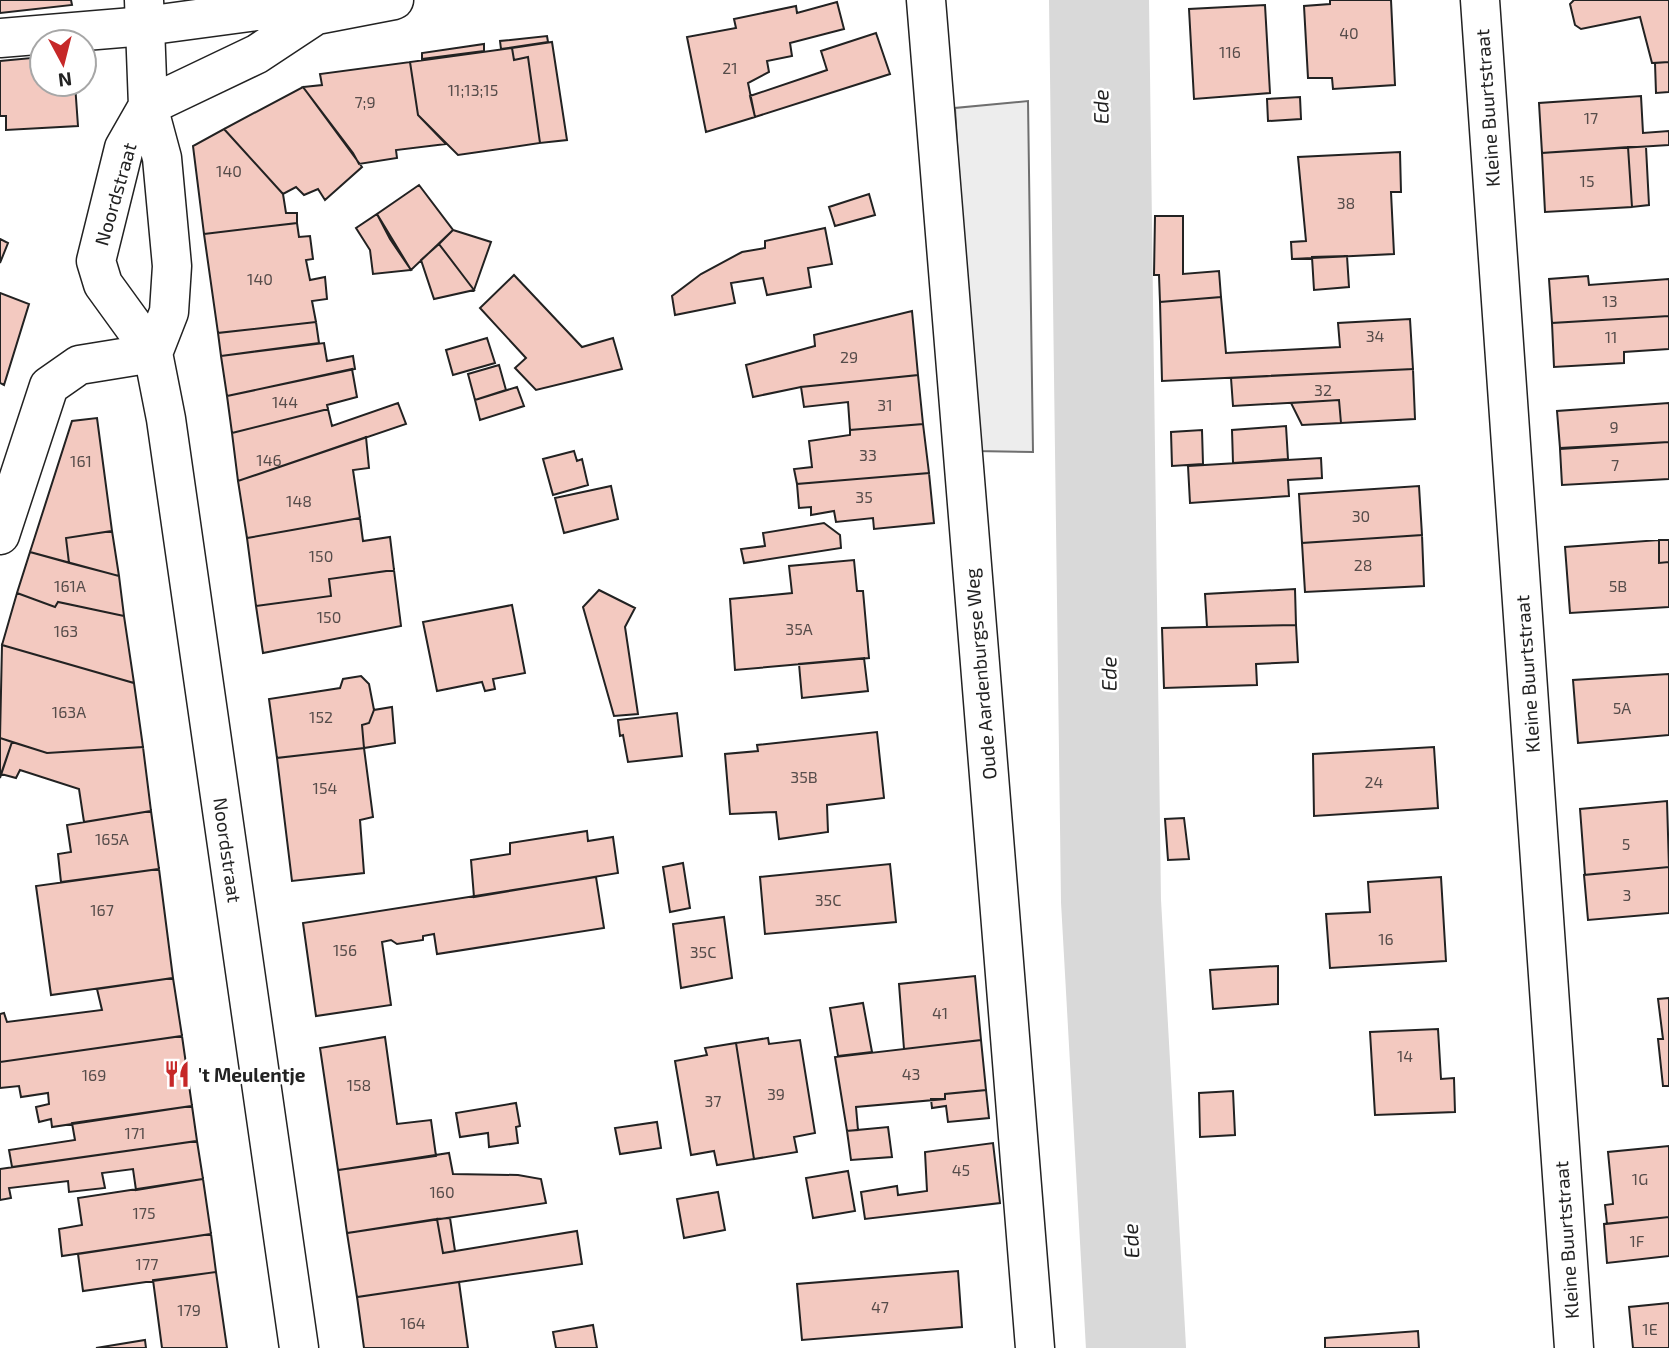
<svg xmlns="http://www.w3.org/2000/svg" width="1669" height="1348" font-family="'Exo 2',sans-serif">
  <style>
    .parking { fill: #ededed; stroke: #6f6f6f; stroke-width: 2 }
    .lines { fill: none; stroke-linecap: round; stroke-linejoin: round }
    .river { stroke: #d9d9d9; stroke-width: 100 }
    .building { fill: #f3c9c0; stroke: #222; stroke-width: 2 }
    .minor-casing { stroke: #222; stroke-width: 41 }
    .tertiary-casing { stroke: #222; stroke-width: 41 }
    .minor { stroke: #fff; stroke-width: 38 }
    .tertiary { stroke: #fff; stroke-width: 38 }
    .labels { text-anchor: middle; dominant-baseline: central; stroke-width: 5; stroke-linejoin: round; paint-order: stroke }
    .number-label { font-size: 16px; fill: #564c4a }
    .street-label { font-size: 19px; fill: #222; stroke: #fff }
    .poi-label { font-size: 19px; font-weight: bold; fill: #222; stroke: #fff; text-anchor: start }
    .water-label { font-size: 21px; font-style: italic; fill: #222; stroke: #fff }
  </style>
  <rect width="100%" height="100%" fill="#fff"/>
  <path class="parking" d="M1028,101L1033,452L975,451L955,108Z"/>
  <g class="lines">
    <path class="river" d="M1099,0L1111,901L1136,1348"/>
  </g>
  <path class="building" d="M0,0H71L72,5L0,13Z
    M1330,0H1391L1395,85L1333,89L1332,78H1308L1304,6L1330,4Z
    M1574,0H1669V62L1652,63L1640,17L1581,29L1575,25L1570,4Z
    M837,2L844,29L790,43L792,56L767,61L769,72L748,83L755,117L706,132L687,37L736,28L734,19L796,6L797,13Z
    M1265,5L1270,93L1194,99L1189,9Z
    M876,33L890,74L755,117L750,96L827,70L821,51Z
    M547,36L548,42L501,49L500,41Z
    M552,42L567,140L540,143L528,57L514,60L512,48Z
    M484,44V51L422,59V53Z
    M512,48L514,60L528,57L540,143L458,155L418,115L410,62Z
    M42,57V84H75L78,126L6,130V116H0V61Z
    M410,62L418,115L446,144L396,150L397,158L359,164L353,153L303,87L322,85L320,74Z
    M1669,62V92L1656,93L1655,63Z
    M303,87L362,167L325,200L318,189L304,195L296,187L283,194L224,129Z
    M1641,96L1643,133L1669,131V145L1542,153L1539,103Z
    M1300,97L1301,119L1268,121L1267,99Z
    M224,129L283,194L286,213H297V223L204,234L193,146Z
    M1628,147L1632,207L1545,212L1542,153Z
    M1628,147H1646L1649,205L1632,207Z
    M1400,152L1401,192H1391L1394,254L1292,259L1291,242L1306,241L1298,157Z
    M419,185L453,230L411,270L377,214Z
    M869,194L875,215L835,226L829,207Z
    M377,214L390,239L411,270L373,274L370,250L356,228Z
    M1155,216H1183V274L1219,271L1221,297L1160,302L1159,275H1154Z
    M297,223L299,237L310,236L313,259L306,260L310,280L325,277L327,299L312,301L316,322L218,333L204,234Z
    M825,228L832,264L808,268L811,287L767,295L763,278L731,283L735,303L675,315L672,296L701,274L742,252L765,248V241Z
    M453,230L491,242L474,290L439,244Z
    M0,239L8,243L0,263Z
    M439,244L474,290L434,299L421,260Z
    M1347,256L1349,287L1314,290L1312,257Z
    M514,275L582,347L613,338L622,369L536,390L515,368L526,358L480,308Z
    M1588,276L1589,285L1669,279V316L1552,323L1549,279Z
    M0,293L29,304L4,385L0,383Z
    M1221,297L1226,353L1340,347L1338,323L1410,319L1413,369L1162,381L1160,302Z
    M912,311L918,375L801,387L753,397L746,365L815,346L814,335Z
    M1669,316V349L1624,352V363L1554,367L1552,323Z
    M316,322L319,343L221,356L218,333Z
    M487,338L495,363L453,375L446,350Z
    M324,343L327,361L353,356L355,369L227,396L221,356Z
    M499,365L506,390L475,400L468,374Z
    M352,369L357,397L327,405L328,409L232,433L227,396Z
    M1413,369L1415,419L1341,423L1339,400L1233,406L1231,378Z
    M918,375L923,424L850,430L848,402L804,407L801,387Z
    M517,387L524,406L480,420L475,400Z
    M1339,400L1341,423L1302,425L1291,403Z
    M398,403L406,424L238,481L232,433L328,409L332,426Z
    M1669,403V442L1560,448L1557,411Z
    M97,418L112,531L66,538L69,563L30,552L72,421Z
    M923,424L929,473L797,484L794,469L812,467L809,441L850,435V430Z
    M1286,426L1288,459L1233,463L1232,430Z
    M1202,430L1203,464L1172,466L1171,432Z
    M366,437L369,468L353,470L360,518L247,538L238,481Z
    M1669,442V479L1562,485L1560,449Z
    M574,451L577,461L582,459L588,485L553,495L543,459Z
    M1321,458L1322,478L1288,480L1289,496L1190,503L1188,466Z
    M929,473L934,523L874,529L873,518L836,522L834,511L811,515V507L799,508L797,484Z
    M611,486L618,519L564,533L555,498Z
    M1419,486L1422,535L1302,543L1299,494Z
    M360,518L363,541L390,537L394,570L329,579L331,596L256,606L247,538Z
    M824,523L840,535L841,548L744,563L741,549L765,546L763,533Z
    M112,531L119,576L69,563L66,538Z
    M1422,535L1424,586L1305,592L1302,543Z
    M1659,540V563L1669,562V607L1570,613L1565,547Z
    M1659,540H1669V562L1659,563Z
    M30,552L119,576L124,616L58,602L55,607L17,593Z
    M854,560L857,591H863L869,658L735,670L730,599L792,593L789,566Z
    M394,570L401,626L263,653L256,606L331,596L329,579Z
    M1295,589L1296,625L1207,627L1205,594Z
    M599,590L635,608L625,627L638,714L614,716L583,607Z
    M17,593L55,607L58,602L124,616L134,683L2,645Z
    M512,605L525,673L493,679L495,689L485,691L482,682L437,691L423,622Z
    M1296,625L1298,662L1256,664L1257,685L1164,688L1162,628Z
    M2,645L134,683L143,747L47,753L0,738Z
    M864,658L868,691L802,698L799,664Z
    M1669,674V735L1578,743L1573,680Z
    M361,676L369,684L374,710L369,723L362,725L364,748L277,758L269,699L340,688L343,679Z
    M392,707L395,743L364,748L362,725L369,723L374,710Z
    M677,713L682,756L628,762L623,735L620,736L618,720Z
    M877,732L884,798L827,805L828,832L779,839L776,812L730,814L725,754L758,751L757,745Z
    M0,738L12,742L0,778Z
    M12,742L47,753L143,747L151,811L84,822L79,789L20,770L16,778L1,774Z
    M1434,747L1438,808L1314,816L1313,754Z
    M364,748L373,817L360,820L364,873L292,881L277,758Z
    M1667,801L1669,867L1585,875L1580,809Z
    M151,811L159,869L61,882L58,854L71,852L67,825Z
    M1184,818L1189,859L1168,860L1165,819Z
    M587,831L588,841L613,837L618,873L474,897L471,860L510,854V843Z
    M683,863L690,908L670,912L663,867Z
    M890,864L896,922L765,934L760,877Z
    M1669,867V913L1588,920L1584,875Z
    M159,869L173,978L51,995L36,886Z
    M596,877L604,928L437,954L434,934L423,936V940L397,944L391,940L382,942L391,1005L316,1016L303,923Z
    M1441,877L1446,961L1330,968L1326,914L1370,912L1368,882Z
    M724,917L732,978L681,988L673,924Z
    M1278,966V1004L1213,1009L1210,970Z
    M975,976L981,1040L904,1049L899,984Z
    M173,978L182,1036L0,1062V1014L4,1013L7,1022L102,1010L97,989Z
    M1669,998V1086H1663L1658,1039H1663L1658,999Z
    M863,1003L872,1052L838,1056L830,1008Z
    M1438,1029L1441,1079L1454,1078L1455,1112L1375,1115L1370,1032Z
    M182,1036L192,1106L52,1127L51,1119L39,1122L36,1107L49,1104L48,1093L21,1097L19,1086L0,1088V1062Z
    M385,1037L397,1124L431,1120L436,1156L338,1170L320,1048Z
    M768,1038L769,1044L800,1040L815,1133L794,1137L797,1152L754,1159L736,1043Z
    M981,1040L986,1090L945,1094V1099L856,1107L858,1130L847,1131L835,1057Z
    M736,1043L754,1159L717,1165L714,1151L691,1155L675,1061L707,1055L705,1048Z
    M986,1090L989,1118L948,1122L946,1106L932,1108L931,1099H945V1094Z
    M1233,1091L1235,1135L1200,1137L1199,1093Z
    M516,1103L520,1126L516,1127L518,1143L489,1147L488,1133L460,1137L456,1113Z
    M192,1106L197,1141L12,1167L9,1150L75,1140L72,1123Z
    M657,1122L661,1148L620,1154L615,1128Z
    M888,1127L892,1157L851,1160L847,1131Z
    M197,1141L203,1179L136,1190L133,1169L102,1173L105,1188L69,1192L68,1181L9,1188L11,1198L0,1200V1169Z
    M993,1143L1000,1203L865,1219L861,1192L897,1186L898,1195L927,1191L925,1152Z
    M1669,1146V1217L1607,1224L1605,1205L1613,1204L1608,1152Z
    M449,1153L453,1174L518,1175L541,1179L546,1203L347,1233L338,1170Z
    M848,1171L855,1211L813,1218L806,1178Z
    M203,1179L211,1234L62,1256L59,1229L82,1225L78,1198Z
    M718,1192L725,1230L684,1238L677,1199Z
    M1669,1217V1256L1607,1263L1604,1224Z
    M450,1218L455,1251L443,1253L437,1219Z
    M437,1219L443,1253L577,1231L582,1264L357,1297L347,1233Z
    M211,1234L216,1272L83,1291L78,1254Z
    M958,1271L962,1327L802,1340L797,1284Z
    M216,1272L227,1348H162L153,1280Z
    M459,1282L468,1348H364L357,1297Z
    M1669,1303V1348H1633L1629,1307Z
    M593,1325L597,1348H556L553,1332Z
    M1418,1331L1419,1348H1325V1338Z
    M145,1340L146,1348H96Z"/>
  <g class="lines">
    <defs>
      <path id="minor" d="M926,0C961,449 1001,899 1035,1348
        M1480,0L1574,1348
        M0,38L145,26L271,9L316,15L394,0
        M148,106L257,54L316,15
        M0,535L49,386L79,365L153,353"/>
      <path id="tertiary" d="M144,0L148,106L162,158L172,266L169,312L153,353
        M148,106L124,148L96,261L103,284L153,353L166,419L299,1348"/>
    </defs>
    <use href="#minor" class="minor-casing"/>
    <use href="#tertiary" class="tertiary-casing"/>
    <use href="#minor" class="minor"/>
    <use href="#tertiary" class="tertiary"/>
  </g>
  <defs>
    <symbol id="restaurant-bare" viewBox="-9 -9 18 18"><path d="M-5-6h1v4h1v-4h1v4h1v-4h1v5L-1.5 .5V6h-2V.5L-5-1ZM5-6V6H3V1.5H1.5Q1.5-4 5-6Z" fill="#c62828" stroke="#fff" stroke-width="2.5" paint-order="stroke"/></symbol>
  </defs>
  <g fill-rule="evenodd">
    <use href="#restaurant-bare" x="158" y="1055" width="38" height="38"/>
  </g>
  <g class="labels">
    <g class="number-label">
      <text x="1349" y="32">40</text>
      <text x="1230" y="51">116</text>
      <text x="730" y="67">21</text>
      <text x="473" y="89">11;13;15</text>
      <text x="365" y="101">7;9</text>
      <text x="1591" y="117">17</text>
      <text x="229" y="170">140</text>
      <text x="1587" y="180">15</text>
      <text x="1346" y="202">38</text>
      <text x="260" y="278">140</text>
      <text x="1610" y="300">13</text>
      <text x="1375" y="335">34</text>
      <text x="1611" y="336">11</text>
      <text x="849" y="356">29</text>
      <text x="1323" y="389">32</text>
      <text x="285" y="401">144</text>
      <text x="885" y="404">31</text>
      <text x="1614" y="426">9</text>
      <text x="868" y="454">33</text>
      <text x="269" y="459">146</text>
      <text x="81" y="460">161</text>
      <text x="1615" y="464">7</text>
      <text x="864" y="496">35</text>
      <text x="299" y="500">148</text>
      <text x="1361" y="515">30</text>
      <text x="321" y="555">150</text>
      <text x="1363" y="564">28</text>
      <text x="70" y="585">161A</text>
      <text x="1618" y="585">5B</text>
      <text x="329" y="616">150</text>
      <text x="799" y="628">35A</text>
      <text x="66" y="630">163</text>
      <text x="1622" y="707">5A</text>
      <text x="69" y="711">163A</text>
      <text x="321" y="716">152</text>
      <text x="804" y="776">35B</text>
      <text x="1374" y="781">24</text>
      <text x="325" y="787">154</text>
      <text x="112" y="838">165A</text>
      <text x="1626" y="843">5</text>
      <text x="1627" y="894">3</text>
      <text x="828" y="899">35C</text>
      <text x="102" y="909">167</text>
      <text x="1386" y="938">16</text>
      <text x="345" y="949">156</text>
      <text x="703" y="951">35C</text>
      <text x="940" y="1012">41</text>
      <text x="1405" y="1055">14</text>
      <text x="911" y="1073">43</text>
      <text x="94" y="1074">169</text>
      <text x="359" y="1084">158</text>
      <text x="776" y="1093">39</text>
      <text x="713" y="1100">37</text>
      <text x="135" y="1132">171</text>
      <text x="961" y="1169">45</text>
      <text x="1640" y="1178">1G</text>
      <text x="442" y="1191">160</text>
      <text x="144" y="1212">175</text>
      <text x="1637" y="1240">1F</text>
      <text x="147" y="1263">177</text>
      <text x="880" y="1306">47</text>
      <text x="189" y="1309">179</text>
      <text x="413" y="1322">164</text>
      <text x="1650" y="1328">1E</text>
    </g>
    <g class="street-label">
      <text transform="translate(1487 108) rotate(-94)">Kleine Buurtstraat</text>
      <text transform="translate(115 194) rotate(-74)">Noordstraat</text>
      <text transform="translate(980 674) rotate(-95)">Oude Aardenburgse Weg</text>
      <text transform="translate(1527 674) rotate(-94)">Kleine Buurtstraat</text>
      <text transform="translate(228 850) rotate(82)">Noordstraat</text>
      <text transform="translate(1566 1240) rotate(-94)">Kleine Buurtstraat</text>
    </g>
    <g class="poi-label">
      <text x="198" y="1074">'t Meulentje</text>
    </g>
    <g class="water-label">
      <text transform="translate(1100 107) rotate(-91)">Ede</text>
      <text transform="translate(1108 674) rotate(-91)">Ede</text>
      <text transform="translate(1130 1241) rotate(-93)">Ede</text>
    </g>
  </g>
  <g transform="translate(63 63) rotate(173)"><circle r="33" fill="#ffffff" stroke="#a7a7a7" stroke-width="2"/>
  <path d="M0-5L12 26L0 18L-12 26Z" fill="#c62828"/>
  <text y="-10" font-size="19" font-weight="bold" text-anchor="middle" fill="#222222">N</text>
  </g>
</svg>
